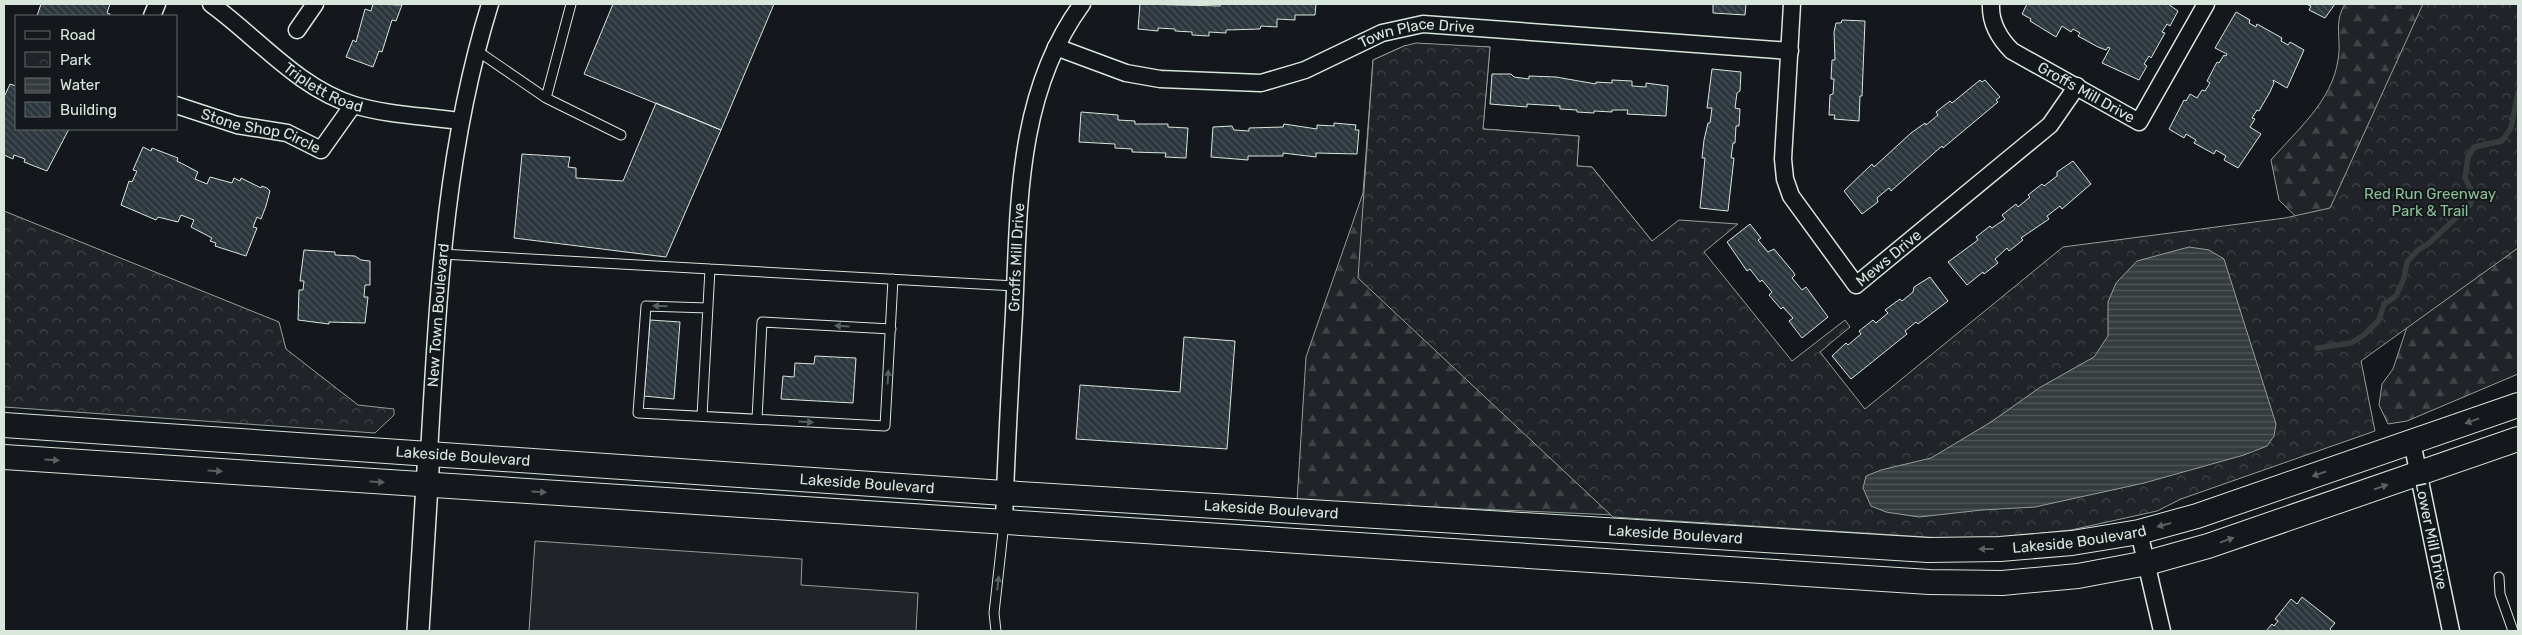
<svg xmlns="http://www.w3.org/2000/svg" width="2522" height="635" font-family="Rubik,sans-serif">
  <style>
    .grass { fill: #202428; stroke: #939e99 }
    .forest { fill: url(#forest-firs); stroke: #939e99 }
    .park { fill: url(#park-crowns); stroke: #939e99 }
    .water { fill: url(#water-rules); stroke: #939e99 }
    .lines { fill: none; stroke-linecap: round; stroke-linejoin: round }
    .stream { stroke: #363b3e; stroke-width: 5.5 }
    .building { fill: url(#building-back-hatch); stroke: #d8e6dc }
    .service-casing { stroke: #d8e6dc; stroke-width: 11 }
    .minor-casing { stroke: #d8e6dc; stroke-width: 19 }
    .tertiary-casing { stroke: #d8e6dc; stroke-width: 24 }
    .secondary-casing { stroke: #d8e6dc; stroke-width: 26 }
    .service { stroke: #14181c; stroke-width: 9 }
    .minor { stroke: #14181c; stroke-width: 16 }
    .tertiary { stroke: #14181c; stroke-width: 21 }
    .secondary { stroke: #14181c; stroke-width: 24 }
    .oneway { fill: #59605f }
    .labels { text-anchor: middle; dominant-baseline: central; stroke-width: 4; stroke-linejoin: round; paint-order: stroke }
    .street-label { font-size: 15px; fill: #d8e6dc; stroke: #14181c }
    .park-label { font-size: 15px; fill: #8ac095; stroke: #14181c }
  </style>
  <defs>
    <pattern id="forest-firs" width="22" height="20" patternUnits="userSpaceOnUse" patternTransform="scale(1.25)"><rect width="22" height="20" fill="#202428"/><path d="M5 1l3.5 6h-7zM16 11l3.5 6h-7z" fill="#404447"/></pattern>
    <pattern id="park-crowns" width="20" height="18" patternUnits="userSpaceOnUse" patternTransform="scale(1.25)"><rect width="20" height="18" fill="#202428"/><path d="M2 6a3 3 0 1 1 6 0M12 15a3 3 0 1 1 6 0" fill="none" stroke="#404447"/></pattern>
    <pattern id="water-rules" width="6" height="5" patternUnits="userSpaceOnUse" patternTransform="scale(1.25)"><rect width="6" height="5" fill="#363b3e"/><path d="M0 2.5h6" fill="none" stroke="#525759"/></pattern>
    <pattern id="building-back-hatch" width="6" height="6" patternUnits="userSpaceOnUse" patternTransform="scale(1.25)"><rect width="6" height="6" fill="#2c363c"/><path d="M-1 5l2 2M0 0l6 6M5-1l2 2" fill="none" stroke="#4a5358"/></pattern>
  </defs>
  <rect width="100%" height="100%" fill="#14181c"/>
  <path class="grass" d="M535,541L802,559L801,585L918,593L916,631H529Z"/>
  <path class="forest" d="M2345,4H2518V374L2407,421L2388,424L2379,405L2382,384L2393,369L2412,312L2321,241L2279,200L2271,160C2297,130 2332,101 2338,60C2342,38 2333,24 2345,4Z
    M1404,46L1490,47L1483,129L1579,136L1577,166L1592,167L1652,241L1728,520L1297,501L1306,357L1363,193L1373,60Z"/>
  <path class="park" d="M2423,4H2518V248L2361,361L2375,431L2181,499L2157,511L2071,530L1995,538L1957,539L1613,517L1358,278L1373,60L1404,46L1416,43L1490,47L1483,129L1579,136L1577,166L1592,167L1652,241L1679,220L1738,224L1704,252L1792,361L1845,320L1850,327L1820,352L1865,409L2063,247L2285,218L2330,208Z
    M4,211L279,322L286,349L358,405L394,409V415L375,433L4,407Z"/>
  <path class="water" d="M2189,247L2209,250L2224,259L2276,424L2274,436L2267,446L2244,455L2144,483L2035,507L1982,510L1919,517L1886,512L1871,506L1863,488L1866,476L1881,470L1931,458L1991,422L2039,388L2094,357L2108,336V302L2116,283L2137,261Z"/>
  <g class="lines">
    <path class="stream" d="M2317,348L2351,343L2364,335L2379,320L2384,304L2396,296L2404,278L2407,262L2418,250L2428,244L2470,205L2473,193L2465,178L2468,157L2474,147L2502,141L2511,128L2518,92"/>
  </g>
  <path class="building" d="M41,4H110L107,13L110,14L109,16H37Z
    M373,4L402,5L396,21L392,20L382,52L379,51L373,67L346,57L353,40L356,42L365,9L371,11Z
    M613,4H774L721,130L584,74Z
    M1140,4L1220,6V4H1316L1315,15H1295V20L1277,19V27L1261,26L1260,29L1226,30V33L1209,32V36L1192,35V32L1175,31V29L1158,28V31L1138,29Z
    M1713,4H1746L1745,15L1713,13Z
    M2027,4H2168L2178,11L2170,26L2167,24L2162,32L2165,33L2151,58L2149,56L2144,64L2147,66L2139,80L2102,63L2110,48L2108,47L2106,50L2098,47L2078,36L2080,33L2073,29L2071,32L2062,26L2056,37L2030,21L2031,19L2022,14Z
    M2306,4H2335L2325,18L2309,10L2311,6Z
    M2236,12L2250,20L2249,23L2256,27L2257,24L2282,38L2281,41L2288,45L2290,42L2304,50L2287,88L2273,80L2274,83L2270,92L2259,111L2257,110L2252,118L2255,119L2250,127L2261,134L2238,168L2224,160L2226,156L2216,150L2214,154L2194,143L2196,140L2186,134L2184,138L2169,129L2184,100L2186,101L2190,94L2197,98L2202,90L2205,91L2210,83L2207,81L2217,62L2219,63L2224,55L2226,56L2227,54L2215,48Z
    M1842,20L1865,21L1862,96H1860L1859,121L1834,119L1835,115H1829L1830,95L1833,94L1834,79H1831L1832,60H1835L1834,32L1836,23H1841Z
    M1712,69L1741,72L1740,91L1737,93L1735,108L1740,109L1739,126H1736L1735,143H1733L1731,158H1734L1728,211L1700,208L1705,158H1702L1704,140L1708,123H1710L1712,108H1707Z
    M1492,74H1511L1514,77L1529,79V76L1556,77L1596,84V82L1612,83V80L1632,81V86L1646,87V83L1668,86L1666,116L1627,114L1628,110H1612V112L1594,111V113L1577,112V110L1560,109V106L1527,104V107L1490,104Z
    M1980,80L1982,82L1985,80L2000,97L1996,100L1998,102L1943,148L1942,146L1891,191L1889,188L1877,198L1878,202L1862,214L1844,191L1872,164L1874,167L1911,133L1925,123L1926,125L1938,115L1936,112L1950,101L1952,103Z
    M10,84L16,86V129H69L47,171L24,162L25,159L14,155L13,159L4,155V95H5Z
    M656,103L721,130L666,257L514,238L522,154L570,157L568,167L576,168V178L623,181Z
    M1081,112L1118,115V120L1135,121V124H1168V127L1188,128L1186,158L1165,157L1166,153L1132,152V149L1115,148V144L1079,142Z
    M1334,123L1356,125L1355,130H1359L1357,154L1316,153V157L1283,153V156H1248V160L1211,157L1213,127L1232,126L1234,130L1249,131V128L1283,127L1284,124L1317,129V125L1334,126Z
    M143,147L151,151L152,148L178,158L177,161L198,172L195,179L207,184L210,177L232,183L234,178L240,181L241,178L261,188L262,186L267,188L270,191L266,206L261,219L257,217L253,227L257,228L246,256L215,246L216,243L210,241L212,238L191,227L194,220L181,215L178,222L158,217L156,220L121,205L129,181L132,182L137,171L133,170Z
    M2073,161L2091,184L2062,209L2060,206L2047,216L2049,219L2021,238L2023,240L2009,251L2007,248L1995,259L1998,263L1984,274L1983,272L1967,285L1948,262L1978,240L1976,237L1990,226L1992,228L2005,219L2002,215L2016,204L2018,207L2030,197L2028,195L2042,184L2044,186L2057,176V172Z
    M1750,224L1761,238L1758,240L1768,252L1774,249L1794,273L1795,275L1792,278L1802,290L1806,287L1828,317L1802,338L1789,321L1793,318L1783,307L1781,309L1769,295L1772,292L1762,280L1760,282L1750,269L1747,271L1727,242Z
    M304,250L335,252V255L355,256L361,260L370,261V285H365L364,297H368L365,323L329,322V324L298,320L299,290H303L304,281H300Z
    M1930,277L1948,301L1918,324L1916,322L1905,331L1907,334L1851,379L1832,356L1846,343L1848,345L1861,334L1859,331L1873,320L1876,323L1888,313L1885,310L1900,299L1902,301L1913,292L1914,287Z
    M650,320L680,322L674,399L644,396Z
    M1184,337L1235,341L1227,449L1076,439L1080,385L1180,392Z
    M815,356L856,358L853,403L781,399L783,376L794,377L795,363L814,364Z
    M2302,597L2335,623L2330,629L2332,631H2266L2272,624L2274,626L2278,621L2275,619L2291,599L2297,604Z"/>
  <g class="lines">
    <defs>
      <path id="service" d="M476,50L546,98L621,135
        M546,98L571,4
        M441,254L1015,286
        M708,308L646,306L638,413L885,426L893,279
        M702,416L710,269
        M757,419L762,322L891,329
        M2499,577L2500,594L2513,631
        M996,631L994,613L1004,523"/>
      <g id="minor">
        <path id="s1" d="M211,4C257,37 298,88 354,105C387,115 425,116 459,121"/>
        <path id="s2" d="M1792,4L1783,159L1785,179L1791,196L1856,285L2050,125L2077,86"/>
        <path id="s3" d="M1991,4C1990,23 1999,38 2012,51L2139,122L2206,4"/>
        <path d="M152,16L157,4"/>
        <path d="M297,30L315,4"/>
        <path id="s4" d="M1056,47L1126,73L1160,79L1261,83L1305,70L1382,33L1423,24L1790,51"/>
        <path id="s5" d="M176,105L237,125L287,133L321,150L353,105"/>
        <path id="s6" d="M2412,442L2451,631"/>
        <path id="s7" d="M429,453C438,300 444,152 490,4"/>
        <path id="s8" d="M1004,523C1006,453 1010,384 1014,314C1019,207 1016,94 1082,4"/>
        <path d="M2139,532L2162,631"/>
      </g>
      <path id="tertiary" d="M418,631L429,453"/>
      <g id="secondary">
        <path id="s9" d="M4,425L1004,493L1928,550L2000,549L2072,543L2139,532L2197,516L2518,405"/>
        <path d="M4,457L1929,582L2002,583L2078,576L2147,563L2208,546L2518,439"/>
      </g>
    </defs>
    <use href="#service" class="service-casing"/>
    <use href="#minor" class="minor-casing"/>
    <use href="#tertiary" class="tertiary-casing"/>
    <use href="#secondary" class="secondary-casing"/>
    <use href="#service" class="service"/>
    <use href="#minor" class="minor"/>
    <use href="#tertiary" class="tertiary"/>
    <use href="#secondary" class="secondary"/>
  </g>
  <defs><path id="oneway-solid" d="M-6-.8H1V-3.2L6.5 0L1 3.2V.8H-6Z" transform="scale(1.25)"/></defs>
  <g class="oneway">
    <use href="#oneway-solid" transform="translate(660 306) rotate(-178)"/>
    <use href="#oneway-solid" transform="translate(842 326) rotate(-177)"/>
    <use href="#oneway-solid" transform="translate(888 377) rotate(-87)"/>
    <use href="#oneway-solid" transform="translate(2472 421) rotate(161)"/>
    <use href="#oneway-solid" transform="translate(806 422) rotate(3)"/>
    <use href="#oneway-solid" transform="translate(52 460) rotate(4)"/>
    <use href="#oneway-solid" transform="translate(215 471) rotate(4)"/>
    <use href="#oneway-solid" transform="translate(2319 474) rotate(161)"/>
    <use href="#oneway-solid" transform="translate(377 482) rotate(4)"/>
    <use href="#oneway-solid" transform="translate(2381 487) rotate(-19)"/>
    <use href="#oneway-solid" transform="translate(539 492) rotate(4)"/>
    <use href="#oneway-solid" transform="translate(2164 525) rotate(165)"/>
    <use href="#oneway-solid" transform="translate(2227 540) rotate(-19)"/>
    <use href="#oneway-solid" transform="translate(1986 549) rotate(180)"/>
    <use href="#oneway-solid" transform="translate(998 583) rotate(-84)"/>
  </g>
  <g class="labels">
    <g class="street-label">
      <text stroke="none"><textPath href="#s4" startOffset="376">Town Place Drive</textPath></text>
      <text stroke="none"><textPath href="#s1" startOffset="141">Triplett Road</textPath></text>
      <text stroke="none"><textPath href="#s3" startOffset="138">Groffs Mill Drive</textPath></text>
      <text stroke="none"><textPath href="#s5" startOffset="89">Stone Shop Circle</textPath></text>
      <text stroke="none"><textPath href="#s2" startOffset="346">Mews Drive</textPath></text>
      <text stroke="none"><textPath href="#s8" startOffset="266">Groffs Mill Drive</textPath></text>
      <text stroke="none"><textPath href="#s7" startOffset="138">New Town Boulevard</textPath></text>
      <text stroke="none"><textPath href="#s9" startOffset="460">Lakeside Boulevard</textPath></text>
      <text stroke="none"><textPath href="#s9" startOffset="865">Lakeside Boulevard</textPath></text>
      <text stroke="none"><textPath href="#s9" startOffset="1270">Lakeside Boulevard</textPath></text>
      <text stroke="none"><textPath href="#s9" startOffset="1675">Lakeside Boulevard</textPath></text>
      <text stroke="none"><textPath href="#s6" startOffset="96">Lower Mill Drive</textPath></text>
      <text stroke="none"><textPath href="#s9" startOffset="2080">Lakeside Boulevard</textPath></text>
    </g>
    <g class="park-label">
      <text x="2430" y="194">Red Run Greenway<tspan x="2430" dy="17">Park &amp; Trail</tspan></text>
    </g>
  </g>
  <rect width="2522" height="635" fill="none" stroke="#d8e6dc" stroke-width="10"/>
  <rect x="15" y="15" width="162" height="115" fill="#14181c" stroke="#626a69"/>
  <rect x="25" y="31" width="25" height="8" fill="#14181c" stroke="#626a69"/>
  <text x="60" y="40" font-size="15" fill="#d8e6dc">Road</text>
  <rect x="25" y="52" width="25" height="15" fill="url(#park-crowns)" stroke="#626a69"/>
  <text x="60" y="65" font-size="15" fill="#d8e6dc">Park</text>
  <rect x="25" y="78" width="25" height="15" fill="url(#water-rules)" stroke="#626a69"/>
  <text x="60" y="90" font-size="15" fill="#d8e6dc">Water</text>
  <rect x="25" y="102" width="25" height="15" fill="url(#building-back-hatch)" stroke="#626a69"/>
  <text x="60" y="115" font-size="15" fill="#d8e6dc">Building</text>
</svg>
